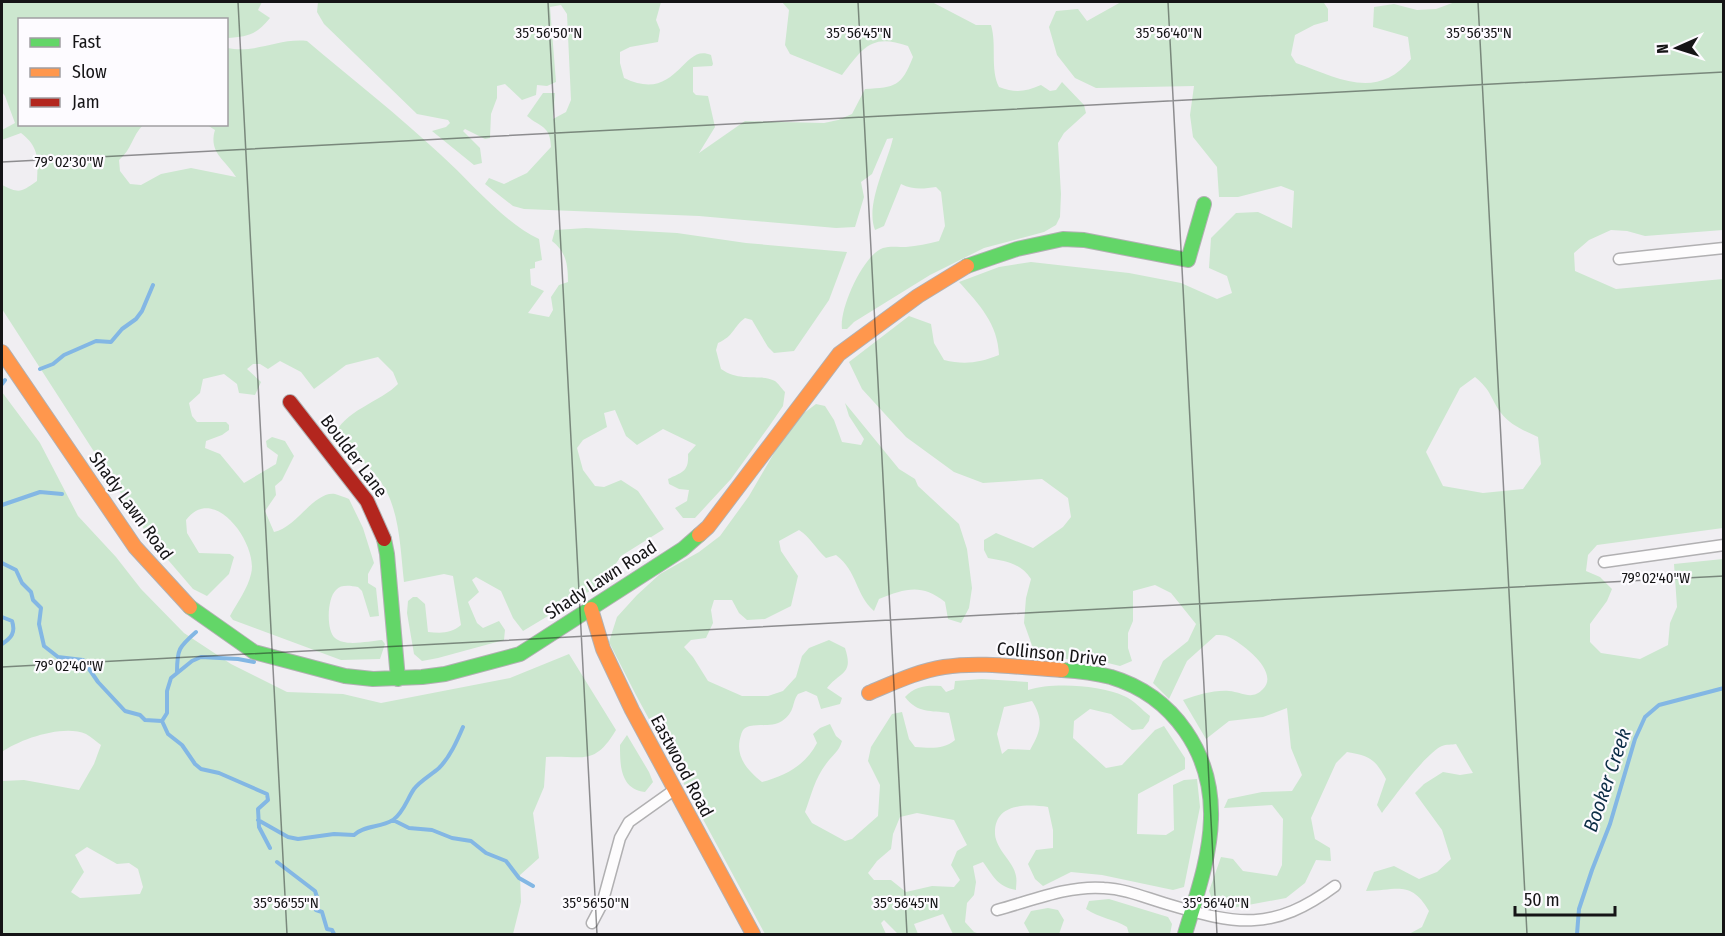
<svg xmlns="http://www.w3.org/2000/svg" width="1725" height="936" font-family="'Fira Sans Condensed',sans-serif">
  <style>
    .green { fill: #cce7cf; fill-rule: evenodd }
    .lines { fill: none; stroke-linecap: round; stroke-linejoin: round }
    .stream { stroke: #83b7e4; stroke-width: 4 }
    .street-casing { stroke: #b1b0b2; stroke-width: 13 }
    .fast-casing { stroke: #b1b0b2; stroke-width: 16 }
    .slow-casing { stroke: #b1b0b2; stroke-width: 16 }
    .jam-casing { stroke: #b1b0b2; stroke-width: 16 }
    .street { stroke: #fdfcfd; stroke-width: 10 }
    .fast { stroke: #63d668; stroke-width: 14 }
    .slow { stroke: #ff974d; stroke-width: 14 }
    .jam { stroke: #b3261e; stroke-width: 14 }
    .ticks { fill: none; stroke: #151416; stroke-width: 1.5; stroke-opacity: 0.45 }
    .labels { text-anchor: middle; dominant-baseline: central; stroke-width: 4.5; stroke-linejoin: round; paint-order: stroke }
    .street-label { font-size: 18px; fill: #151416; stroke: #fdfbff }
    .water-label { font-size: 20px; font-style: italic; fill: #0c2d46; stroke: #fdfbff }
    .ticks-label { font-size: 15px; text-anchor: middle; fill: #151416; stroke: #fdfbff; stroke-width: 4.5; stroke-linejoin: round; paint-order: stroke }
  </style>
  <rect width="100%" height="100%" fill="#f0eef2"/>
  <path class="green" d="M2,2L18,3L262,2L258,10L270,18C257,34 248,37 227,38L226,20H20V124L143,125C132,136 132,149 119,160L120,171L130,184L141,185L161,174L191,168L236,177C226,160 208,153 215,130L207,125L226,124L227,48C256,54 278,38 307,41C352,79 398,115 441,155C470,181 504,223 539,239L542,260L535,262V268L530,269L531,285L544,291L528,313L549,317L553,310L551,297L559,285L568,282C568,264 566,252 552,241L555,230L586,228L677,233L746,243L847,252L829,300L794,351L774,353L768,347L752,320L745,318C733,327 734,336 718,343L716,350L721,369C741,383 760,373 775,381C778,383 782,389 785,392L783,406L770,425L731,479L695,518H683L675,508L687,501L689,490L679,489L669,484L668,479C682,472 689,472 688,454L696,445L663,429L637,445L626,436L615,410L604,413L607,427L583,440L577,448L583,470L595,486L604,487L621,480L638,491L664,529L621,556L603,583L523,631L513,618L501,591L476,577L472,580L479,592L468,602L477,623L483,628L499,621L505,630L504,640L438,658L422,661L414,654L407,613L408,601L413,597H417L425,604L428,632C440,633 451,634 461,625L453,576L444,574L404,582C401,555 400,524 390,499C380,473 354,453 335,436C341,412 382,401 398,384L393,372L378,357L346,365L314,389L301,372L280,361L268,369L260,364H253L247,369L261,382L255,395L239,393L237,384L224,374L203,379L200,393L189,403L192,416L197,422H226L229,425V430L222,435L206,441L205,448L220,454L244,483L276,464L278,455L267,447L266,441L272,437L285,441L294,456L282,480L275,486L276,495L265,511L274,532C296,528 314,491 335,494C339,495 344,497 349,499L363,528L374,563L368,574V583L376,588L379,616L370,617L362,591L358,587C351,586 341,584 336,590C327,598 326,631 335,638C345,647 369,641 382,640L385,644L380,659L341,660L233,620L230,616C237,603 248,588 251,574C259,545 214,482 186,520L187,533L199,553L230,554L234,557L229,574L207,596L193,589L151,540L2,309V185C20,194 21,192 37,181C38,158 39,147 21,133L2,140V130L15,123L5,96L2,92Z
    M318,2H661L656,20L660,30L658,42L630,47L620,52V63L624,78C678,104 682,42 711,55L713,64L712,66L693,67V92L696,95L708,96L715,127L699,153L745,121L824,123L838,120L852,114L865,89C896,87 901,87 913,57L908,46C871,33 863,48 842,75L790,54L785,45L789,10L782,2H932L976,25H991C997,45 990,69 999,87C1015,93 1025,92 1041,85L1050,91L1056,90L1062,82L1084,105L1086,113L1064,133L1058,143L1061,194L1060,217L1056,225L1044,232L984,248L930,275L854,322L847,329H842C839,309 863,255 883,248C889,246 899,247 906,247C917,246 928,244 939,241L945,226L941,192L936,187C923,189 913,190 901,184L884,226L875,230C865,205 887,164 893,138L887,139L872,174L861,182L864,197L855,227L836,228L699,216L524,209L513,206L485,184L489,178L504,184L527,173L551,147C550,125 541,128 527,116L543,93H555L553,119L566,112L571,100L567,14L561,5L550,7L556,82L547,86L537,85L536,95L522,100L505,84L497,86V98L491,114L490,138L485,139L465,129L463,131L480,148L482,163L474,165L432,131L446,127L450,123L448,120L417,114L324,24L317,12Z
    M1121,2L1324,3L1328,9V21L1314,25L1295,35L1291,55L1296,63C1338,78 1377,101 1411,59L1408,37L1373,27L1374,7L1394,4L1417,10L1436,9L1455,2H1723V230L1645,236L1627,231L1611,230L1589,240L1574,253L1575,271L1616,289L1723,279V528L1597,545L1588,555L1586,571L1600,577L1612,589L1607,601L1590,624V642L1601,653L1640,659L1668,645L1670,623L1677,607L1674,564L1723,559V934H1409L1422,927L1429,911C1411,880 1398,890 1366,891L1374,872L1394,866L1419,879L1437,872L1451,859L1442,830L1415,793L1424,784L1443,772L1460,775L1473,773L1456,744C1452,745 1446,744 1442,746C1426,753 1394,797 1382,813L1377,805L1386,779C1375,759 1370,756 1347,752L1336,763L1311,818L1315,839L1330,848L1331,861L1316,860L1305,883L1286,898L1232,908L1214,904L1209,891L1221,857L1233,859L1243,871L1277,876L1282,865L1283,819L1272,805L1224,808L1228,799L1262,792L1292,791L1302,775L1291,748L1287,708L1263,717L1229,721L1206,739L1183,700C1198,695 1213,690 1229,691C1242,692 1252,701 1263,689C1280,672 1243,644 1229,637C1225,635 1220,635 1216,635L1187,661L1169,699L1153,683L1163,661L1188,641L1196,624L1171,593L1155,585L1133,591V621L1128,633V648L1132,661L1120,666L1104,662L1053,658L1034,651L1024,623L1026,598L1031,579C1021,563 1005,561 988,558L984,550V540L996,533L1033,548L1063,527L1071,517L1068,498L1042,479L983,483L954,472L906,437L862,389L849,362L909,316L931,324L934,343L944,360C964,365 979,363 999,355C998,324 979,304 959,282L999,267L1031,262L1129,273L1181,283L1217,299L1232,293L1227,276L1209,268L1211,238L1236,213L1258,212L1292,228L1294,191L1281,186L1238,197H1219L1217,167L1193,137L1190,115L1194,86L1096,88L1075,78L1057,55L1049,27L1056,11L1078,9L1087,21ZM1475,377C1492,391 1490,398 1501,413C1510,425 1525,431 1538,437L1541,464L1523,489L1483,493L1443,486L1426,452L1460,388Z
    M2,392L40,443L78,516L116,557L141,589L184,633L231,664L287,692L343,694L381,703L510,678L569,654L616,730C594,767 583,755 546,757L544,787L533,813L539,858L520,875L521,902L513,934H2V781L24,780L79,790L94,764L101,745C97,742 91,737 86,734C64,724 20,739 2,752ZM87,847L117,864L129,863L138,869L143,887L140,894L80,898L71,892L84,872L75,855Z
    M845,403L899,469L915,479L918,486L959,524L967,549L972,588L969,608L961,623L948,619L945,602C921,583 905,589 879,599L874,611C855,594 858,572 836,555L826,558C815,548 811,538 799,530L779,541L781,551L798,576L791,606L765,619L747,620L739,613L732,600H714L711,610L713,623L706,638L691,640L684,647L693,657L708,681L742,696H768L783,691L796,677L802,656L809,648L829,640L845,648C854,675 840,671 827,688L842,698L840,704L821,709L817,696L806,691L798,694C791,704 796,711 782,721C773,727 761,724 750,726C745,727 742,730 741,735C734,756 747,770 762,782C785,776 806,765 817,743L813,734L820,728L830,724L836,736L842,741C839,752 832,755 826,764C815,778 811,796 805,812L812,823L845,841L852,839L878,816L880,785L868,761L871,747L892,714L902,712L909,739L915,747C930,748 943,750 955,740L949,713C931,710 918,714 905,697C915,686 927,685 941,686L946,692L954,689L955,681L982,679L1028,682V690C1053,682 1100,685 1124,696C1134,700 1142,710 1150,716L1149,721L1143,729L1132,730L1111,714L1090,709L1074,721L1073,738L1106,768L1122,765L1155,730L1164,726L1185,758V769L1138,794L1137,834L1166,835L1174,830L1173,785L1184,780L1197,779L1200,807L1184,887L1173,890L1102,875L1071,872L1043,886L1035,879L1028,864L1036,850L1053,848V830L1048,807C1026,804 994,803 995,834C996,850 1014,862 1016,876C1017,880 1016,886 1016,890C998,887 993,876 983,862L973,866L976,882L974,895L967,903L965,922L974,932L980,934H953L943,914L914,924L918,934H898L884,920L881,923L886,934H765L636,695L609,642L617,617L637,595L660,574L699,552L720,536L749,496L792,422L816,404L825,406L834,420L842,442L861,445L864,439L849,416ZM1032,701C1044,720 1041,731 1030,750L1008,749L1002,754L997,734L1004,707ZM917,813L954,820L967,845L957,851L951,865L960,880L954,887L932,886L906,892L891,880H874L868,873L877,861L891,849L893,834L900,817Z
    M627,735L649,772L653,782L645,792C620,789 620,765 620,745Z
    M1109,899L1168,917L1172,924L1170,934H1129L1127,927C1114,919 1099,918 1086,909L1089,901Z
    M1048,908L1058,910L1064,920L1059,934H1030L1024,923L1031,911Z"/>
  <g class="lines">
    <path class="stream" d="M40,369L53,364L64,355L96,341L111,342L122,329L136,319L142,311L153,285
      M2,384L5,380
      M2,505L40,492L62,494
      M2,563L16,570L22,583L31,592L33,600L41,608L39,624L44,646L58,657L83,660L98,682L125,711L140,715L145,720L162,721
      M2,617L12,621C16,633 11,638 2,644
      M177,672C177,649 179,647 196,632
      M162,721L168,734L182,745L195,764L201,769L219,773L267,794L268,800L258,809L259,827L270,848
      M162,721L167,713V691L171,678L192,661L201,657L238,659L254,662
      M258,820L288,837L298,839L334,834L354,835C365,825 380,828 393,820C404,812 407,799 414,789C420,781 431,775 439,768C450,757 457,741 463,727
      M393,820L409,828L432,830L452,838L471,841L486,853L506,861L519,878L533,886
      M277,862L315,891L318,900L316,910L322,912L327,929L332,930L334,934
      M1577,934L1579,909L1592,870L1610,824L1635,739L1645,717L1659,705L1724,688"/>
    <defs>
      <path id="street" d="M1619,259L1724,248
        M1604,562L1724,545
        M997,910C1031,901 1068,885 1104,888C1126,889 1146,898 1167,904C1237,925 1273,932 1335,886
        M592,923L602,904L620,838L629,822L674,790"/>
      <path id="fast" d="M967,266L1017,249L1063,239L1084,240L1188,260L1204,204
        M384,539L387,554L398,679
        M190,607L254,652L345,676L373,679L422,677L445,674L520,654L683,549L699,535
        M1062,670C1078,671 1095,673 1111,677C1174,696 1213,754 1211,819C1210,858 1196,897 1185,934"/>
      <path id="slow" d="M2,352L135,547L190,607
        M699,535L708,527L839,354L918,296L967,266
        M591,609L603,649L632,710L753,934
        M869,693C893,683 918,671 944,667C982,661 1023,668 1062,670"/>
      <path id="jam" d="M290,402L367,501L384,539"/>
    </defs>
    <use href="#street" class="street-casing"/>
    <use href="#fast" class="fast-casing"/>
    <use href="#slow" class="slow-casing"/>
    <use href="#jam" class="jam-casing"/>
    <use href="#street" class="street"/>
    <use href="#fast" class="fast"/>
    <use href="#slow" class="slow"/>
    <use href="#jam" class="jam"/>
  </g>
  <path class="ticks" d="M238,2L287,934M548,2L597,934M858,2L907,934M1168,2L1217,934M1478,2L1527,934M2,162L1724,72M2,667L1724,576"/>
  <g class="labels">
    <g class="street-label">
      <text transform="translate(354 456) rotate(53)">Boulder Lane</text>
      <text transform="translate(131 506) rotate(54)">Shady Lawn Road</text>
      <text transform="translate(601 580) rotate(-33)">Shady Lawn Road</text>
      <text transform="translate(1052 654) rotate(6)">Collinson Drive</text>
      <text transform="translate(682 766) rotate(62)">Eastwood Road</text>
    </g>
    <g class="water-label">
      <text transform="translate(1607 780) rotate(-71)">Booker Creek</text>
    </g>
  </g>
  <g class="ticks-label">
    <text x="549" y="38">35°56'50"N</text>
    <text x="859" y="38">35°56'45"N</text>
    <text x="1169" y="38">35°56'40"N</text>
    <text x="1479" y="38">35°56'35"N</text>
    <text x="69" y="167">79°02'30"W</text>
    <text x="1656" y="583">79°02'40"W</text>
    <text x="69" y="671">79°02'40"W</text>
    <text x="286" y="908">35°56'55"N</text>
    <text x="596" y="908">35°56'50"N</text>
    <text x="906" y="908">35°56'45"N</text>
    <text x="1216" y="908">35°56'40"N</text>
  </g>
  <rect width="1725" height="936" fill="none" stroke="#151416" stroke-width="6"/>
  <rect x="18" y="18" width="210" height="108" fill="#fdfbff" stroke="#a09fa2" stroke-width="1.5"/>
  <rect x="30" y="38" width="30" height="9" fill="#63d668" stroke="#a09fa2" stroke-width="1.5"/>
  <text x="72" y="48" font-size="18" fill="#151416">Fast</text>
  <rect x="30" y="68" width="30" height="9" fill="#ff974d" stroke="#a09fa2" stroke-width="1.5"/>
  <text x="72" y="78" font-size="18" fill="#151416">Slow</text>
  <rect x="30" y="98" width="30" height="9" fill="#b3261e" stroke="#a09fa2" stroke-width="1.5"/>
  <text x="72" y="108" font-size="18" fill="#151416">Jam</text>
  <g transform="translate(1677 48) rotate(267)" stroke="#fdfbff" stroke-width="4.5" paint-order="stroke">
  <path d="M0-4.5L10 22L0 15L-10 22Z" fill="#151416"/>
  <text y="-9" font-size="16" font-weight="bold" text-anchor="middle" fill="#151416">N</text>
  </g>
  <path d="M1515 906v9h100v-9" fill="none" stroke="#151416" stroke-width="3"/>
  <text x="1524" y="906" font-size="18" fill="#151416" stroke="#fdfbff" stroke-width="4.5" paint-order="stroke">50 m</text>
</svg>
